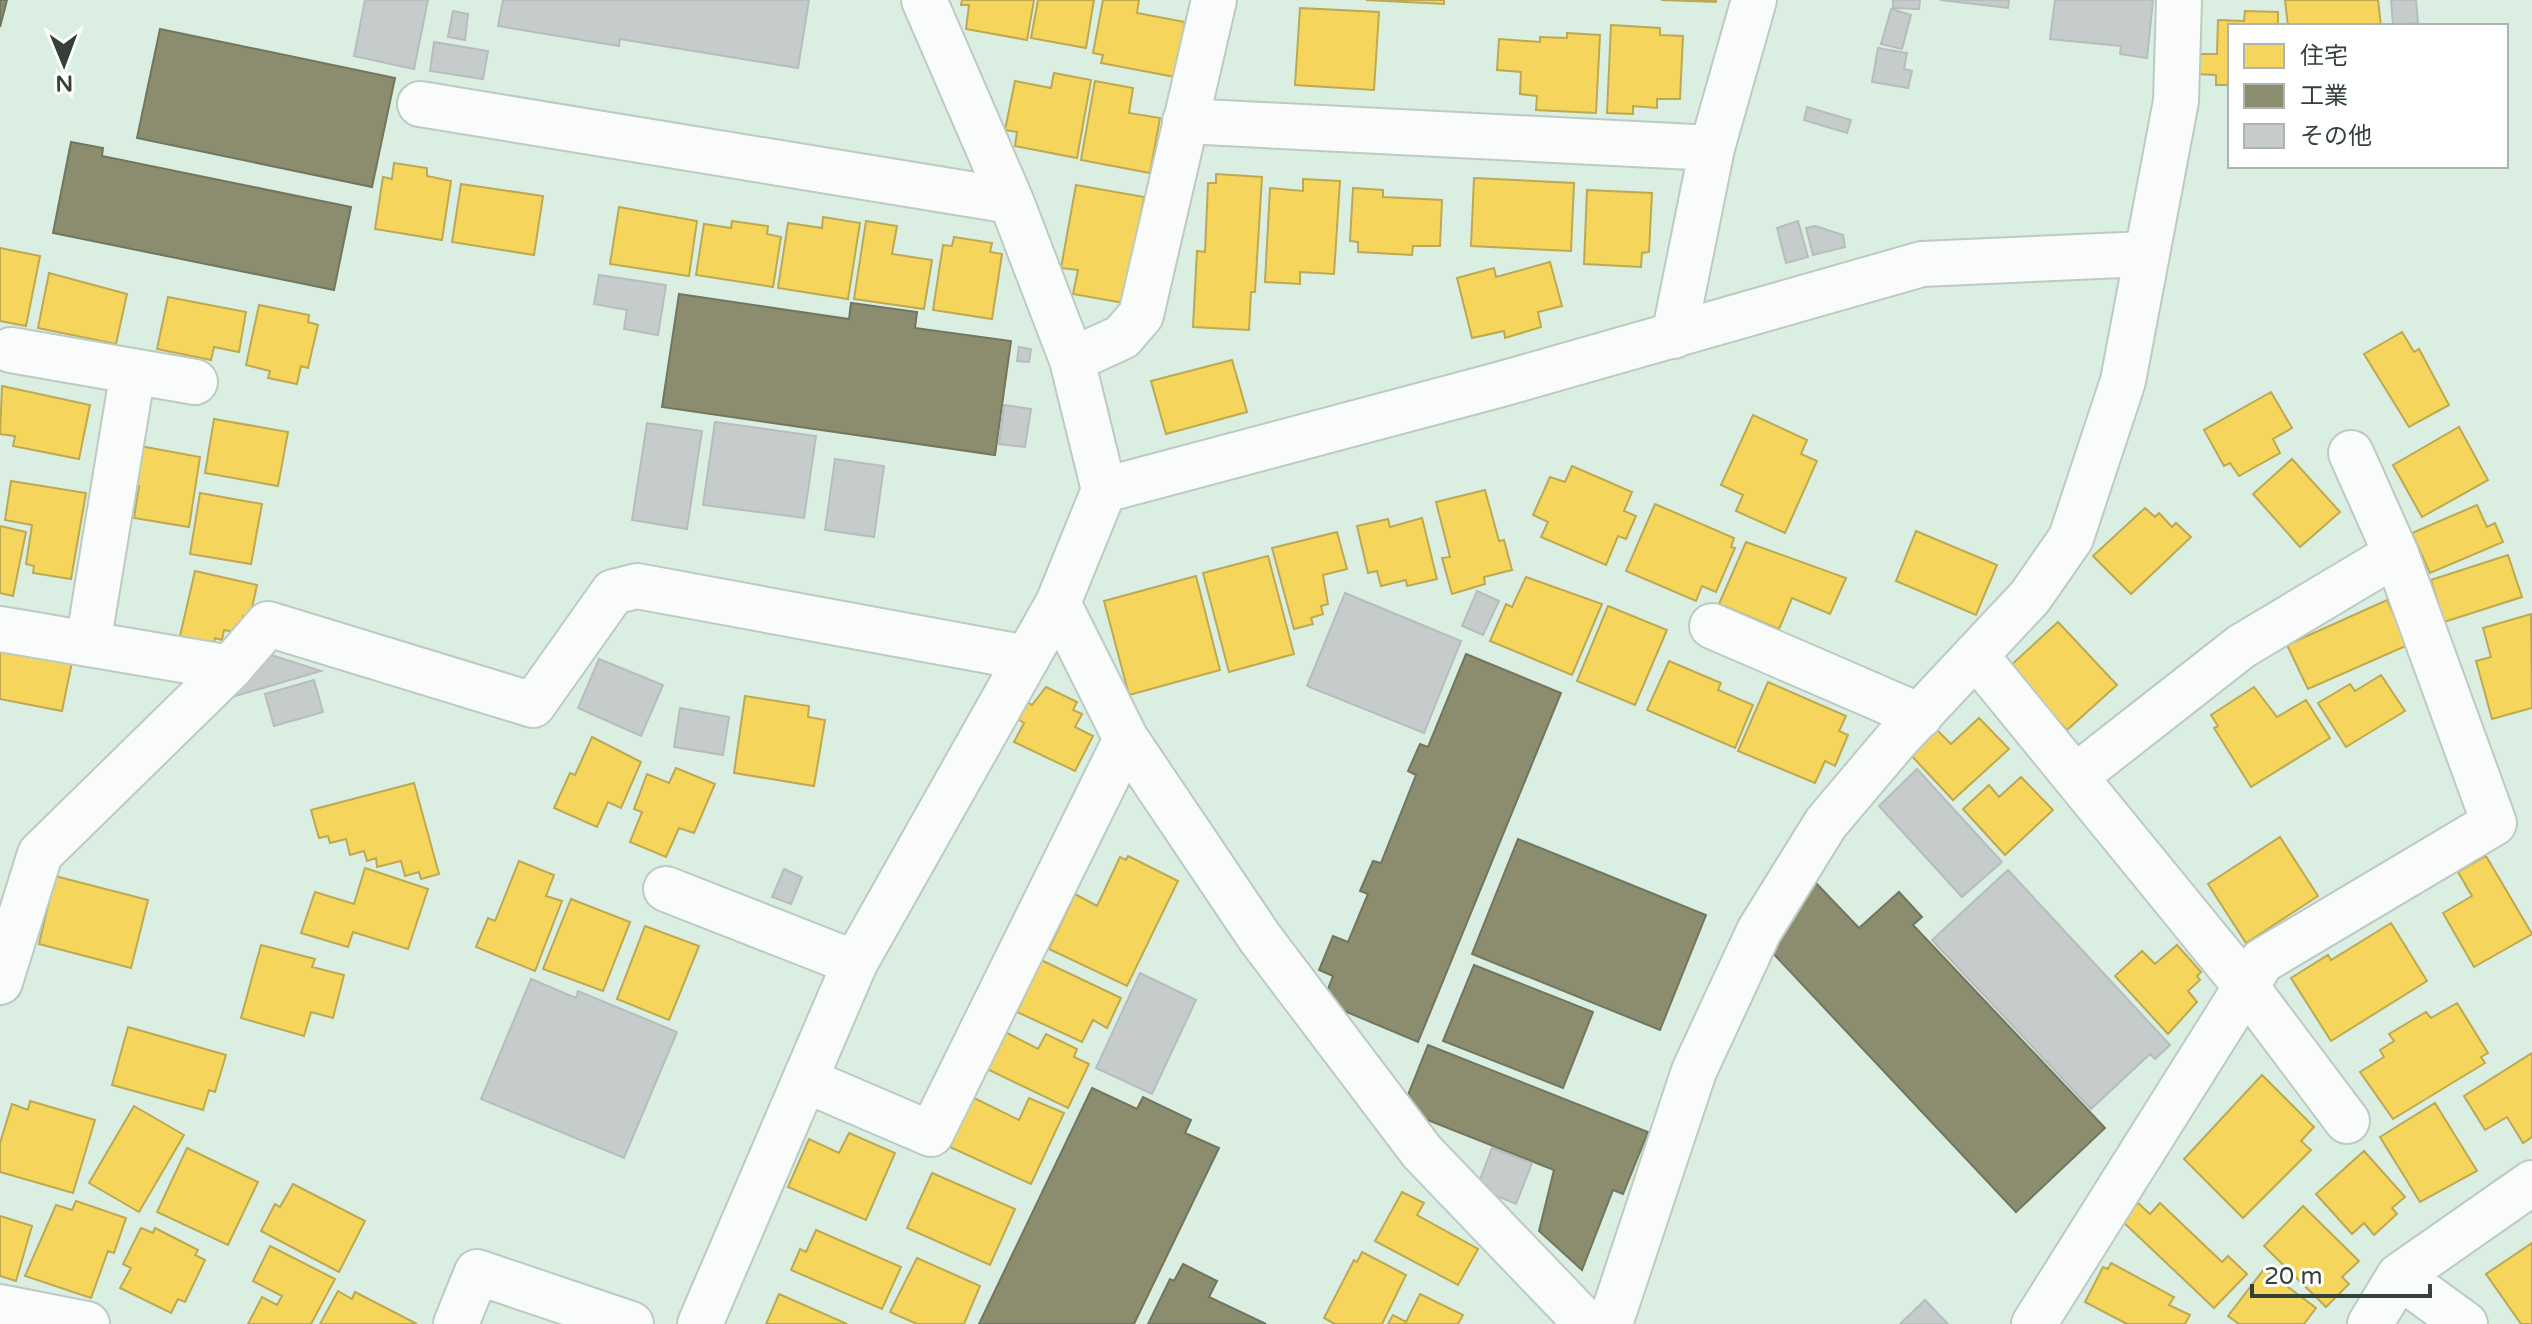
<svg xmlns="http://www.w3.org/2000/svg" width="2532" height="1324" font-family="'Varela Round','Noto Sans JP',sans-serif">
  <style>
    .homes { fill: #f6d55c; stroke: #bca952; stroke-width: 2 }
    .industry { fill: #8c8c6e; stroke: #71765e; stroke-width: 2 }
    .building { fill: #c6cbcc; stroke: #b7bcbd; stroke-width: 2 }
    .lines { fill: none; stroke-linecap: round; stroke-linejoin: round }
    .minor-casing { stroke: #bccbc2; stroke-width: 48 }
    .minor { stroke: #fafcfb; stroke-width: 44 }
  </style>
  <rect width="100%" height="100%" fill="#dbeee2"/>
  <path class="homes" d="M962,0H1034L1027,40L966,29L969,5H961Z
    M1038,0H1094L1086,48L1031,38Z
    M1103,0H1139L1137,13L1185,22L1175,77L1101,63L1103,55L1093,53Z
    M1366,0H1444V4Z
    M1661,0H1716V2Z
    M2285,0H2378L2381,26H2288Z
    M1300,8L1379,12L1374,90L1295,85Z
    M2245,11L2278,12V26H2230V85H2216V75L2197,74V54H2217L2218,20L2244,21Z
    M1611,25L1660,28V35L1683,36L1680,99H1657V108L1633,106V114L1607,113Z
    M1567,33L1600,35L1596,113L1536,110L1537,96L1520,94L1521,72L1497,70L1499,39L1540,42V37L1567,38Z
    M1054,73L1091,80L1077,158L1015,146L1017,132L1005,130L1015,81L1051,88Z
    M1095,81L1133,88L1129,113L1160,118L1150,173L1081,160Z
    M394,163L427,168V176L451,181L442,240L375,229L383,177L392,179Z
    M1216,174L1262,177L1255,292H1251L1249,330L1193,327L1197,251L1205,252L1208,183H1216Z
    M1474,178L1574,183L1571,251L1471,246Z
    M1303,179L1340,181L1334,274L1300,272V284L1265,282L1270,188L1303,191Z
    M461,184L543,196L534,255L452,242Z
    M1076,185L1144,197L1124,303L1073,294L1078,270L1061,268Z
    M1353,188L1383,190V197L1442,200L1440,246H1413L1412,255L1358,252V242L1350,241Z
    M1587,190L1652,193L1649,252L1642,253L1641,267L1584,264Z
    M619,207L697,221L689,276L610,264Z
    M823,217L860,223L848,299L778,288L788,223L822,228Z
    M732,221L768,226L767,234L781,237L773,287L696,275L704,224L731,228Z
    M866,221L897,226L892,254L932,260L924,309L854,299Z
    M954,237L992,243L990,252L1002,254L992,319L933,310L943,245L952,246Z
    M0,248L40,256L26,326L0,321Z
    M1550,262L1562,306L1538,312L1541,327L1505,338L1504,331L1472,338L1457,278L1494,268L1496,277Z
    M49,273L127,294L116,344L38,328Z
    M168,297L246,312L239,352L214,347L211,360L157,349Z
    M259,305L309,315L308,322L318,325L308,368L301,366L297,384L268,378L270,371L246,365Z
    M2402,332L2414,352L2419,349L2449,405L2409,427L2364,354Z
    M1232,360L1247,412L1166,434L1151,381Z
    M2,386L90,405L79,459L13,446L15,436L0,434Z
    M2271,392L2292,428L2273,439L2280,453L2239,476L2230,463L2224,466L2204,430Z
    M1753,415L1807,440L1801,454L1817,461L1785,533L1736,511L1743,495L1721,485Z
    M214,419L288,432L278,486L205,473Z
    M2459,427L2488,480L2422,517L2393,465Z
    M140,446L200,457L189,527L134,518L139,486H134Z
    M2292,459L2340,512L2300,547L2253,494Z
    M1572,466L1632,492L1624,511L1636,516L1626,539L1618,536L1606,565L1541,537L1548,522L1533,515L1550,477L1565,482Z
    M11,481L86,493L71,579L33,573L34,566L26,564L32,525L5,520Z
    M1485,490L1499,541L1504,540L1512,570L1484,577L1485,584L1452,594L1442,558L1450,557L1436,502Z
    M200,493L262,504L251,564L190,554Z
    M1655,504L1734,538L1731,547L1735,548L1716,592L1702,586L1696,601L1626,571Z
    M2477,505L2487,527L2495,523L2503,542L2430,573L2412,533Z
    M2145,508L2155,517L2159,513L2172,527L2176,523L2191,537L2131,594L2093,556Z
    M1422,518L1437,579L1407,586L1406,580L1381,586L1377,571L1368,573L1357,526L1388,519L1390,527Z
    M0,526L26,532L13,596L0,593Z
    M1916,531L1997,565L1976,615L1896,581Z
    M1337,532L1347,569L1323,575L1328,604L1321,606L1323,614L1311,618L1313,624L1294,629L1272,548Z
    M1746,542L1846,578L1830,614L1792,598L1779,629L1719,604Z
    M2508,555L2522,597L2444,622L2431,580Z
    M1268,556L1294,654L1229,672L1203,573Z
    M195,571L257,585L250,617L243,616L239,633L224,630L222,640L215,638L214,642L207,643L180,636Z
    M1196,576L1220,670L1129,695L1104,601Z
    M1526,577L1602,604L1572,675L1490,641L1506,604L1512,607Z
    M2387,600L2408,645L2308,689L2287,645Z
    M1608,606L1667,630L1635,705L1577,681Z
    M2531,614L2532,708L2492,719L2476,661L2491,657L2483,628Z
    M2058,622L2117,685L2067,730L2009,667Z
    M0,648L72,662L62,711L0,699Z
    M1669,661L1721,683L1718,690L1753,705L1735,748L1647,710Z
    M2381,675L2405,711L2346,747L2318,703L2350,684L2355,691Z
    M1768,682L1846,716L1839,731L1848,735L1835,766L1825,761L1815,783L1738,751Z
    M1046,687L1077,702L1073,710L1082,714L1075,727L1093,736L1075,771L1014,742L1024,723L1018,719L1027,702L1032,705Z
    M2254,687L2277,717L2306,700L2330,738L2251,787L2214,728L2218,726L2211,715Z
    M745,696L809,706L808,717L825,720L814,786L734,773Z
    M1979,718L2009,749L1953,800L1908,752L1935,728L1951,744Z
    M592,737L641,762L621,808L608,802L597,827L554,808L570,773L575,775Z
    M676,768L715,784L694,833L679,828L666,857L630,842L642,812L634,809L647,774L669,783Z
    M2021,777L2053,810L2005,855L1963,809L1989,785L1999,797Z
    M414,783L439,874L421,879L419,872L405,876L401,861L377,867L376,858L367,861L364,851L350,855L346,839L330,843L328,836L319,838L311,810Z
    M2280,837L2318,896L2246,943L2208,884Z
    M1128,856L1178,881L1127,986L1049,949L1075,894L1097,906L1120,857L1126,860Z
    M2486,856L2532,934L2474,967L2443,913L2472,896L2458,872Z
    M519,861L554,875L546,896L562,901L535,971L476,947L488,918L495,921Z
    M365,868L428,889L408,949L353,932L348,947L301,933L315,892L354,904Z
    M55,876L148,900L131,968L39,944Z
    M571,899L630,922L603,991L543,969Z
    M2391,923L2427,981L2331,1041L2291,978L2328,955L2331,960Z
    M645,926L699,946L669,1020L617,999Z
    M261,945L315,959L312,967L344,975L333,1018L311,1012L304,1036L241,1018Z
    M2177,945L2201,972L2197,976L2200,980L2188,991L2197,1002L2168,1034L2115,976L2142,951L2155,964Z
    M1041,960L1121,998L1107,1028L1093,1020L1082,1042L1017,1012Z
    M2457,1003L2488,1053L2481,1057L2485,1063L2393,1119L2360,1072L2384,1057L2380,1050L2394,1041L2389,1034L2426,1012L2431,1018Z
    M128,1027L226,1055L215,1092L209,1090L203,1110L112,1085Z
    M1005,1032L1038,1049L1046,1034L1077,1049L1074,1057L1089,1064L1068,1108L987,1069Z
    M2532,1053V1137L2523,1143L2507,1117L2485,1130L2464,1096Z
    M2262,1075L2314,1127L2301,1141L2311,1150L2243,1218L2184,1159Z
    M972,1097L1019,1120L1029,1098L1064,1113L1031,1184L950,1147Z
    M30,1101L95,1120L73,1193L0,1172V1143L12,1104L28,1110Z
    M2435,1103L2477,1171L2420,1202L2380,1137Z
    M134,1106L184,1135L139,1212L89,1183Z
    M849,1133L895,1153L866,1220L788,1187L809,1139L839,1153Z
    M187,1148L258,1182L228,1245L157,1212Z
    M2364,1151L2405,1197L2392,1208L2397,1214L2374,1235L2364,1223L2352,1234L2316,1194Z
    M932,1173L1015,1209L990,1265L907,1228Z
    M293,1184L365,1221L339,1272L261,1231L275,1204L280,1207Z
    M1402,1192L1424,1203L1417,1215L1478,1249L1458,1285L1375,1241Z
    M76,1201L126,1218L114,1253L108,1251L91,1298L25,1276L56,1205L72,1210Z
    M2138,1203L2150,1214L2160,1203L2222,1262L2228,1256L2247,1274L2214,1308L2121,1220Z
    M2303,1206L2359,1261L2342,1277L2349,1284L2326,1307L2264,1246Z
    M0,1216L32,1226L16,1281L0,1276Z
    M141,1228L153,1233L155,1228L198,1250L195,1255L205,1260L185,1302L178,1299L171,1313L120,1288L131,1268L123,1264Z
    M816,1230L901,1267L882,1309L791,1270L800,1249L806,1252Z
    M2532,1243V1324H2521L2486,1274Z
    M270,1246L335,1279L311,1324H248L262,1297L277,1305L282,1296L253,1281Z
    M1362,1252L1406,1275L1382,1324H1335L1324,1318L1354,1260L1357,1262Z
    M917,1258L980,1286L964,1324H917L890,1312Z
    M2111,1263L2174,1297L2169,1305L2190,1315L2185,1324H2127L2085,1302L2103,1267L2108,1269Z
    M2264,1269L2316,1308L2304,1324H2239L2228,1316Z
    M338,1291L352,1299L355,1292L417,1324H320Z
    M779,1294L847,1324H766Z
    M1420,1294L1463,1315L1458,1324H1388L1393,1315L1406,1322Z"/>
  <path class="industry" d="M0,0H7L0,27Z
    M160,29L395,78L372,187L137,138Z
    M71,142L103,148L102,156L351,207L334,290L53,233Z
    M679,294L849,319L851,303L917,312L915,328L1011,341L995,455L662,407Z
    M1466,654L1561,693L1418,1042L1323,1002L1333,976L1319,970L1333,936L1348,942L1368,894L1360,891L1373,861L1381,863L1416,775L1408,771L1420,744L1428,747Z
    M1518,839L1706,915L1660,1030L1472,954Z
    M1814,881L1859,928L1899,892L1922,917L1913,925L2105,1128L2016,1212L1768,948Z
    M1474,965L1593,1012L1563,1088L1443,1041Z
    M1428,1045L1648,1132L1623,1194L1613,1190L1582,1270L1539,1231L1554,1170L1402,1110Z
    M1092,1088L1137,1109L1143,1097L1191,1120L1185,1133L1219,1148L1134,1324H979Z
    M1183,1264L1217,1281L1209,1297L1266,1324H1148L1170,1279L1174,1281Z"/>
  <path class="building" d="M365,0H428L414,69L354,56Z
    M503,0H809L798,68L620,39L619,46L498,26Z
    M1893,0H1920L1919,9L1893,8Z
    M1940,0H2009L2008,8Z
    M2055,0H2153L2147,58L2120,54L2121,46L2050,39Z
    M2391,0H2416L2418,23L2393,25Z
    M1891,9L1911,15L1902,49L1881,44Z
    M453,11L468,14L465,40L448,37Z
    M434,42L488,51L483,79L430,71Z
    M1878,48L1907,53L1904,69L1912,71L1908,88L1872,82Z
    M1807,107L1851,120L1847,133L1804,120Z
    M1798,221L1808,257L1786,263L1777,228Z
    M1815,226L1843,235L1845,247L1813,255L1806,228Z
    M599,275L666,285L658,335L624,329L627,310L594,304Z
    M1019,347L1031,349L1029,362L1017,361Z
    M1004,405L1031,409L1025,447L999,444Z
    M715,422L816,436L804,518L703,505Z
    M647,423L702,431L687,529L632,520Z
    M835,459L884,466L874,537L825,530Z
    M1477,591L1499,601L1483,635L1462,626Z
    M1345,593L1461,641L1424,733L1307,686Z
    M265,653L321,671L222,700Z
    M599,659L663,685L641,736L578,708Z
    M314,680L323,712L274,726L265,694Z
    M680,708L729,717L723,755L674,747Z
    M1917,769L2002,862L1962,897L1879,806Z
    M784,869L802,877L791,904L772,897Z
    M2008,870L2170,1045L2155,1059L2150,1054L2091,1109L1932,940Z
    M1140,973L1196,1000L1152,1094L1096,1068Z
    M531,979L576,998L578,991L677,1032L624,1158L481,1099Z
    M1492,1148L1532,1163L1516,1204L1485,1191L1487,1186L1479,1182Z
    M1925,1300L1948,1324H1900Z"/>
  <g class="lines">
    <defs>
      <path id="minor" d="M420,104L1011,201
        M1185,121L1712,148
        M1674,336L1712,148L1754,0
        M11,350L195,382
        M1072,360L1122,337L1141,315L1214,0
        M1104,490L1498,385L1922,264L2145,254
        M1058,603L1126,739L1260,938L1422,1152L1587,1324
        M1712,626L1920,716
        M0,629L230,668
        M88,644L133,371
        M1977,657L2244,984L2347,1121
        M2076,776L2242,646L2396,554
        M666,889L855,963
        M0,982L40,854L230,668L268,624L533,705L613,592L637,586L1027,658
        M805,1080L931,1134L1126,739
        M2399,1276L2465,1324
        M0,1307L87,1324
        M456,1324L477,1272L631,1324
        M700,1324L855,963L1058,603L1104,490L1072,360L1011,201L924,0
        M1610,1324L1694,1071L1759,931L1826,823L1897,739L2030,597L2071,538L2123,381L2176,101L2179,0
        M2034,1324L2262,961L2494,823L2396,554L2351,453
        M2370,1324L2399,1276L2532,1183"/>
    </defs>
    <use href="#minor" class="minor-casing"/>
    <use href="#minor" class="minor"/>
  </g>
  <rect x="2228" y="24" width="280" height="144" fill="#ffffff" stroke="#adb3b0" stroke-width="2"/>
  <rect x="2244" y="44" width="40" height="24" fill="#f6d55c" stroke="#adb3b0" stroke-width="2"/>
  <text x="2300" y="64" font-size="24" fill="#334139">住宅</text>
  <rect x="2244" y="84" width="40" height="24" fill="#8c8c6e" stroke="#adb3b0" stroke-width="2"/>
  <text x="2300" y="104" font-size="24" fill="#334139">工業</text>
  <rect x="2244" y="124" width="40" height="24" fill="#c6cbcc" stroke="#adb3b0" stroke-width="2"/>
  <text x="2300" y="144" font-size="24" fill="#334139">その他</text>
  <g transform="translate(64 64) rotate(179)" stroke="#ffffff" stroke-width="6" paint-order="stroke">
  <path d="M0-6L14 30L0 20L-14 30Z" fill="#334139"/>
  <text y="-12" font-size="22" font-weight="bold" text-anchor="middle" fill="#334139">N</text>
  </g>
  <path d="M2252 1284v12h178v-12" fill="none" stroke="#334139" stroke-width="4"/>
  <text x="2264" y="1284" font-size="24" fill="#334139" stroke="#ffffff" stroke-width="6" paint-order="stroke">20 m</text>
</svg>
